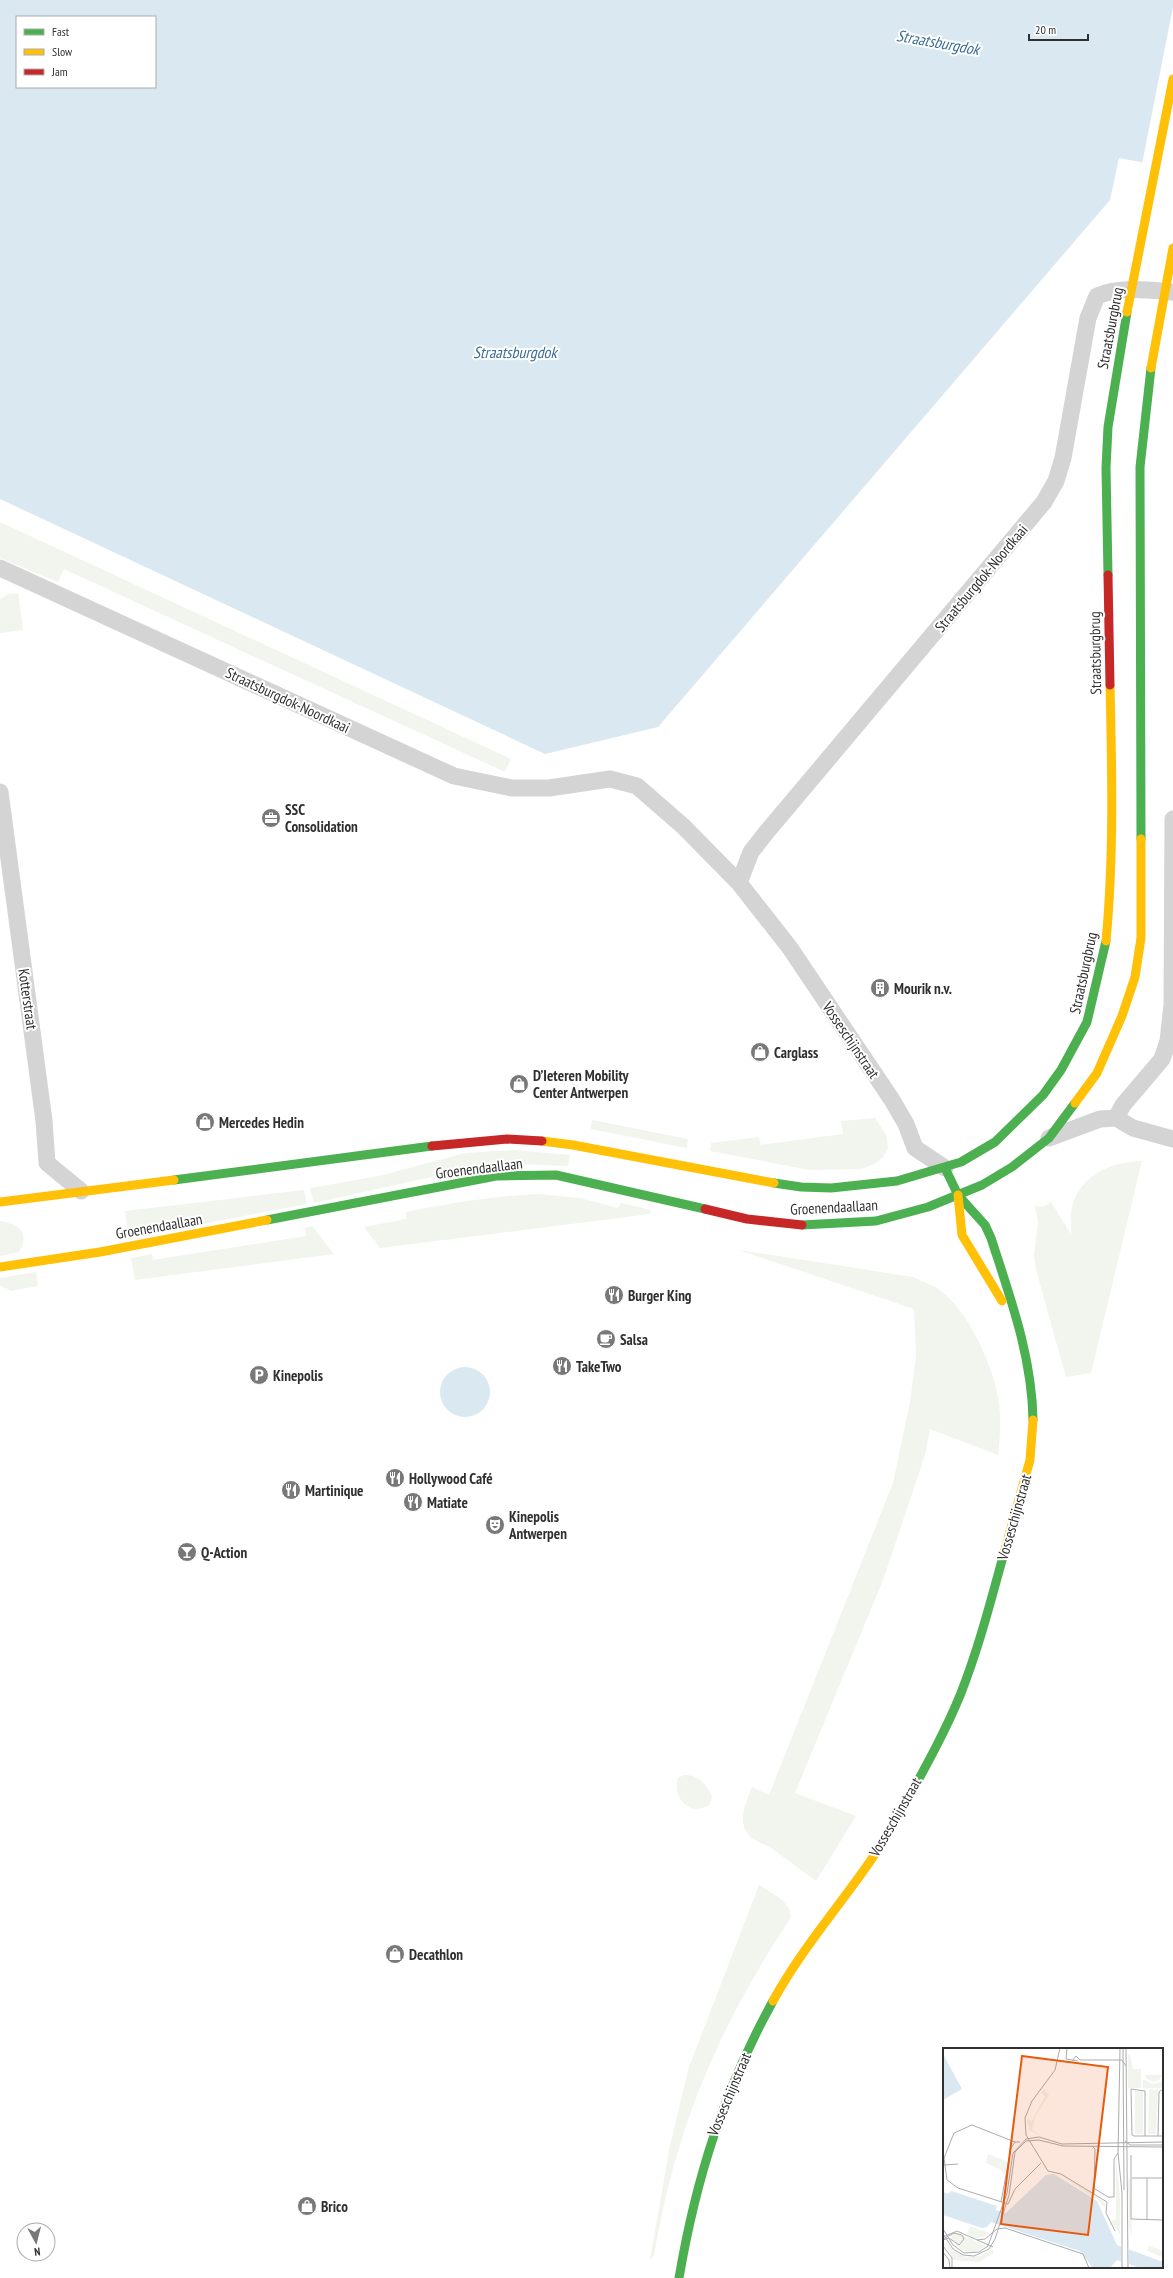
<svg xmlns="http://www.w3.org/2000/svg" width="1173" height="2278" font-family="'PT Sans Narrow',sans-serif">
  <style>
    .green { fill: #f1f5ed }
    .water { fill: #dae8f2; fill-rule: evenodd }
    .pier { fill: #fff }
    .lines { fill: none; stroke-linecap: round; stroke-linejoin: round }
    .street { stroke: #d4d4d4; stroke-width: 17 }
    .fast { stroke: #4caf50; stroke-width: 9 }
    .slow { stroke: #ffc107; stroke-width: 9 }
    .jam { stroke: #c62828; stroke-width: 9 }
    .labels { text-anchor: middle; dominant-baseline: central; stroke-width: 4; stroke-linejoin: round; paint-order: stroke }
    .street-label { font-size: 15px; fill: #303030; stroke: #fff }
    .poi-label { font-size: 15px; font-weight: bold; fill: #303030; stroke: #fff; text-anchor: start }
    .water-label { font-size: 16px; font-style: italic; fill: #3b6d95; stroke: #fff }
    .inset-road { fill: none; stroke: #acacac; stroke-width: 1 }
    .view { fill: #e8590c; fill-opacity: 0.15; stroke: #e8590c; stroke-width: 2 }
    .inset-edge { fill: none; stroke: #303030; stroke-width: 2 }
  </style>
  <rect width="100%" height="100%" fill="#fff"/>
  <path class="green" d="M0,522L511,759L505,772L64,569L58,582L0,558Z
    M18,593L23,630L0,633V599L8,594Z
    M875,1118L887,1136L888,1149L883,1157L875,1164L861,1169L810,1170L710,1151L711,1143L759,1137L761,1145L843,1134L841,1121Z
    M592,1120L688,1139L687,1148L591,1129Z
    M514,1150L570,1155L568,1166L515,1164L467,1169L314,1203L310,1188L379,1176L465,1153Z
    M1142,1161L1091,1373L1066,1377L1036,1270L1034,1256L1038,1222L1035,1206L1042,1207L1051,1202L1071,1234C1072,1227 1070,1219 1071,1212C1077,1176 1110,1162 1142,1161Z
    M304,1190L307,1204L207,1223L128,1235L125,1211Z
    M539,1194L580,1198L618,1208L621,1203L651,1210L650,1214L380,1248L364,1227L406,1219V1212C450,1203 494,1196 539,1194Z
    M0,1221C18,1223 31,1233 19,1252L0,1256Z
    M312,1226L334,1254L135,1280L131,1258L152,1254L153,1260L306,1236L305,1228Z
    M739,1250L913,1277C921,1281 930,1284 938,1289C967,1307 995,1369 999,1403C1001,1421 1000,1438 998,1455L930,1429L925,1455L883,1580L795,1793L856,1816L816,1881C802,1871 788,1860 774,1850C767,1845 759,1843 752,1838C735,1824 746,1803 752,1787L769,1795L893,1483L910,1402L916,1356L914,1309Z
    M36,1272L38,1286L11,1291L0,1286V1278Z
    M684,1775C698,1775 707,1784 712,1797L709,1805C690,1817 672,1798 678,1778Z
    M759,1885C771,1893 794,1902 790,1919C719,2026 675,2129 654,2256L650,2260L670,2145L689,2067Z"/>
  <path class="water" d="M0,0H1173V168L1119,158L1110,200L658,727L545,754L0,499ZM17,17H155V87H17Z
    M440 1392a25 25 0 1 1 50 0a25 25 0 1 1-50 0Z"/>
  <path class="pier" d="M1173,7V170L1142,164Z"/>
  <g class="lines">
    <path class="street" d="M0,568L454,776L512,788H549L610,779L637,786L684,827L739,883L790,948L892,1100L906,1124L915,1148L945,1168
      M0,792L44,1121L47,1163L81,1191
      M739,883L751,852L765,834L1044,502L1056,481L1063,458L1088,318L1097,296C1121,286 1148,290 1173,292
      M1116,1118L1123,1105L1162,1059L1168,1041L1172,1005L1173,819
      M1116,1118L1133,1128L1173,1139
      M1049,1138L1100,1119L1116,1118"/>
    <path class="fast" d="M1108,575L1106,468L1108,427L1127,312
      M1141,839L1140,467L1151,368
      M945,1168L958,1195L985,1225L991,1238C1010,1297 1032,1356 1033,1420
      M174,1180L432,1146
      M774,1183L801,1187L831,1188L897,1181L961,1162L995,1142L1043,1095L1061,1070L1087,1022L1106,941
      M267,1220L496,1176L556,1175L705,1209
      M802,1225L876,1221L928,1207L982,1185L1012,1167L1049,1138L1075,1103
      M899,1815C921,1775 944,1735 961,1693C979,1647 991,1600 1004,1553
      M679,2278C696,2178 724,2090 773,2001"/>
    <path class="slow" d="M1127,312L1173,79
      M1151,368L1173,248
      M1106,941C1114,857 1112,770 1110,685
      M1075,1103L1097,1073L1122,1016L1135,977L1141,938V839
      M542,1141L573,1145L774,1183
      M958,1195L962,1235L1002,1301
      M0,1202L174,1180
      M0,1267L100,1252L267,1220
      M1004,1553L1030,1460L1033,1420
      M773,2001C809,1935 863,1881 899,1815"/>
    <path class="jam" d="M1108,575L1110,685
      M432,1146L507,1139L542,1141
      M705,1209L747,1219L802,1225"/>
  </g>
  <defs>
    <symbol id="office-disc" viewBox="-11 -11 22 22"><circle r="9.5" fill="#787878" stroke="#fff"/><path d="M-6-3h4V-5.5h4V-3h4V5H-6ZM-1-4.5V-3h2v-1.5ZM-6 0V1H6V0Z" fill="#fff"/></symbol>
    <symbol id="building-disc" viewBox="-11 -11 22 22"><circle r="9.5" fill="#787878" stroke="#fff"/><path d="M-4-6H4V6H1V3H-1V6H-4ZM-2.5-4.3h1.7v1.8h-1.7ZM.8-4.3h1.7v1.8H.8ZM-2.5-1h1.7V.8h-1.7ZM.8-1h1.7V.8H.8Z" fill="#fff"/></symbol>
    <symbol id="shop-disc" viewBox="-11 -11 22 22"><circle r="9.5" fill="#787878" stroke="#fff"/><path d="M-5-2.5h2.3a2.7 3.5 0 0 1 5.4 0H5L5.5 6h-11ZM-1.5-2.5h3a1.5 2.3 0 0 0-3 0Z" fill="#fff"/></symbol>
    <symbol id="restaurant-disc" viewBox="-11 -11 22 22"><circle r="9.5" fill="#787878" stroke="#fff"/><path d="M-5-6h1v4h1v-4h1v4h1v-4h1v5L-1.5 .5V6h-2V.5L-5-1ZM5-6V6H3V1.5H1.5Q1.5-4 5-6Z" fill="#fff"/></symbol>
    <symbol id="cafe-disc" viewBox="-11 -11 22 22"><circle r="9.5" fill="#787878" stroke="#fff"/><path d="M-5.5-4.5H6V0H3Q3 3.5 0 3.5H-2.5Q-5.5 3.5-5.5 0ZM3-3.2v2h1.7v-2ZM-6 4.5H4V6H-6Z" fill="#fff"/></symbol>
    <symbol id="parking-disc" viewBox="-11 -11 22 22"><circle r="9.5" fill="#787878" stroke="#fff"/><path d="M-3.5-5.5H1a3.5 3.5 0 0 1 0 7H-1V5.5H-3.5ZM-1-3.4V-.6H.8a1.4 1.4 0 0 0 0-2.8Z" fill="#fff"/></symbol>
    <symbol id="theatre-disc" viewBox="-11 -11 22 22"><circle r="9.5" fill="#787878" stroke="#fff"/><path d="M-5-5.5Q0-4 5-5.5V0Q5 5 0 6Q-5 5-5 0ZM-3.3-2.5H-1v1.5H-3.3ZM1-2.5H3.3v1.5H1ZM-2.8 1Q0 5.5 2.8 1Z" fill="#fff"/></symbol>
    <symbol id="bar-disc" viewBox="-11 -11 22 22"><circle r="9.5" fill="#787878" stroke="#fff"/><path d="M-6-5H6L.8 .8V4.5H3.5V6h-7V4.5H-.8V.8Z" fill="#fff"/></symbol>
  </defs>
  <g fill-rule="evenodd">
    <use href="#office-disc" x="260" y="807" width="22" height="22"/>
    <use href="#building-disc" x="869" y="977" width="22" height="22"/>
    <use href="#shop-disc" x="749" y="1041" width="22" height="22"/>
    <use href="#shop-disc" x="508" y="1073" width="22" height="22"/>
    <use href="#shop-disc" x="194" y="1111" width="22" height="22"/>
    <use href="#restaurant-disc" x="603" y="1284" width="22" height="22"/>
    <use href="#cafe-disc" x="595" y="1328" width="22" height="22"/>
    <use href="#restaurant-disc" x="551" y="1355" width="22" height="22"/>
    <use href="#parking-disc" x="248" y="1364" width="22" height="22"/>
    <use href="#restaurant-disc" x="384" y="1467" width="22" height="22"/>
    <use href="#restaurant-disc" x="280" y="1479" width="22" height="22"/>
    <use href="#restaurant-disc" x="402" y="1491" width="22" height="22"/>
    <use href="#theatre-disc" x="484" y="1514" width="22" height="22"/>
    <use href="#bar-disc" x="176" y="1541" width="22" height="22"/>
    <use href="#shop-disc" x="384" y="1943" width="22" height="22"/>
    <use href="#shop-disc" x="296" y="2195" width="22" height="22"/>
  </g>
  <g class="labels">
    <g class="street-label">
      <text transform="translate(1110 328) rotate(-79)">Straatsburgbrug</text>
      <text transform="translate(981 578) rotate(-50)">Straatsburgdok-Noordkaai</text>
      <text transform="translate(1095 653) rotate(-91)">Straatsburgbrug</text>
      <text transform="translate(288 700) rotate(25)">Straatsburgdok-Noordkaai</text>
      <text transform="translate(1083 973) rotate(-78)">Straatsburgbrug</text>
      <text transform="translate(28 999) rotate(82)">Kotterstraat</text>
      <text transform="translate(851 1040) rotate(56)">Vosseschijnstraat</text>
      <text transform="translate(479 1168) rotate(-7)">Groenendaallaan</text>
      <text transform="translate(834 1207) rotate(-3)">Groenendaallaan</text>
      <text transform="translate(159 1226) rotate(-10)">Groenendaallaan</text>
      <text transform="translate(1014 1517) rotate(-74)">Vosseschijnstraat</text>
      <text transform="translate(895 1817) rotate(-60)">Vosseschijnstraat</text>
      <text transform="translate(729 2094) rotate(-67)">Vosseschijnstraat</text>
    </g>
    <g class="poi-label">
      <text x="285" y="809">SSC<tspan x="285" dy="17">Consolidation</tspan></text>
      <text x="894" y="988">Mourik n.v.</text>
      <text x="774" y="1052">Carglass</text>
      <text x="533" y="1075">D’Ieteren Mobility<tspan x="533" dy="17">Center Antwerpen</tspan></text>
      <text x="219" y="1122">Mercedes Hedin</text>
      <text x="628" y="1295">Burger King</text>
      <text x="620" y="1339">Salsa</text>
      <text x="576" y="1366">TakeTwo</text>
      <text x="273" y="1375">Kinepolis</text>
      <text x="409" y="1478">Hollywood Café</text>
      <text x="305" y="1490">Martinique</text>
      <text x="427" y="1502">Matiate</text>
      <text x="509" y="1516">Kinepolis<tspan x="509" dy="17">Antwerpen</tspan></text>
      <text x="201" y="1552">Q-Action</text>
      <text x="409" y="1954">Decathlon</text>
      <text x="321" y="2206">Brico</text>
    </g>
    <g class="water-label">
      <text transform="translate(938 42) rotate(10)">Straatsburgdok</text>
      <text x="515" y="352">Straatsburgdok</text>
    </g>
  </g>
  <g transform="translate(943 2048)">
    <rect width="220" height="220" fill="#fff"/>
    <path d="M185,7H187L190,21H198V40H185ZM202,27H219L217,31L211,34L204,31ZM220,30V40H200V31L210,36L217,34ZM101,41L106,47L92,69L89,82L101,88L87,83L84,74V71L89,73L102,48L98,45ZM206,41L215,42L213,86H205ZM192,43H200V86H192ZM45,106L65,114L63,128L58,122L43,115ZM173,109L177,148V187L168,173L173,172ZM114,125L153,148L162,155V160L155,152ZM185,131H187L189,189L186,179ZM27,178L29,179L47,185L41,189L32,190L24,186ZM13,184L43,198L32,204L18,202L8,190V185ZM2,193L10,203L23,209L38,208L49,200L51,205L36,214L10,212ZM206,198L220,203L219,209L204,203Z" fill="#f1f5ed"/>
    <path d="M0,6L19,41L0,52ZM111,126L154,153L174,197L220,214V220H197L174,212L167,220H150L137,203L48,174L44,179L39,180L0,167V144L5,146L8,143L54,158L53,162L63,165L103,127Z" fill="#dae8f2"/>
    <path d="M178,197L186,199V218L178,215Z" fill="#fff"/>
    <path class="inset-road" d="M117,0L112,22L89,53L82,70L83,87L105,123L118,126L164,154M124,0L123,11L135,13M177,0L175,105L179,145V220M180,0L181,142M183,0L185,220M129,13L133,8L137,12H179L183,18M202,88V43L188,41L189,87L191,88H220M215,88L216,44L220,41M182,93L187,97H220M72,94L29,77L11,85L1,110L4,132L15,140L65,156L72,141L98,115M149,98L152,101L151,146M188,107V171L220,172M1,117L15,116M189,130H220M152,141L165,149H171M171,149V111L175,105M58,154L68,100L72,94H77M164,154L163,165L172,183M204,172V130M0,181L10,197L21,205L36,204L45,198L64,145L70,105L83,91L96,89L119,96L220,94M0,186L10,201L20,207L31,208L46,201L52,191L66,147L72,104L83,93L96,92L120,98L220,99M0,189L14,183L50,199M0,191L11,185L19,187L21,191L16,197L6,190L0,192M34,192L42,191L54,181L62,180L140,206L146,220M0,198L9,210V220M0,204L6,212L7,220"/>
    <path class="view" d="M79,8L165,19L145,187L58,176Z"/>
    <rect width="220" height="220" class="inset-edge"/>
  </g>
  <rect x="16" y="16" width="140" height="72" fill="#ffffff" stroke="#acacac"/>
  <rect x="24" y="29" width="20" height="6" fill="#4caf50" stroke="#acacac"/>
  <text x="52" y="36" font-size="12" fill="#303030">Fast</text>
  <rect x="24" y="49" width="20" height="6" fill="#ffc107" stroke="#acacac"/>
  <text x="52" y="56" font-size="12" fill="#303030">Slow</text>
  <rect x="24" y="69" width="20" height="6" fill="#c62828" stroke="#acacac"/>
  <text x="52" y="76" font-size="12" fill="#303030">Jam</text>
  <g transform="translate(36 2242) rotate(173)"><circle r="19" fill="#ffffff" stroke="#acacac"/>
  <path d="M0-3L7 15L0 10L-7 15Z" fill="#787878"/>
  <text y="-6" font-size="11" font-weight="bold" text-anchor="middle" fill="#303030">N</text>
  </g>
  <path d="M1029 34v6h59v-6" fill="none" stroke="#303030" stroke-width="2"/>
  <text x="1035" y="34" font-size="12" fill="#303030" stroke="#ffffff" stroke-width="3" paint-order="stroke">20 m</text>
</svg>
